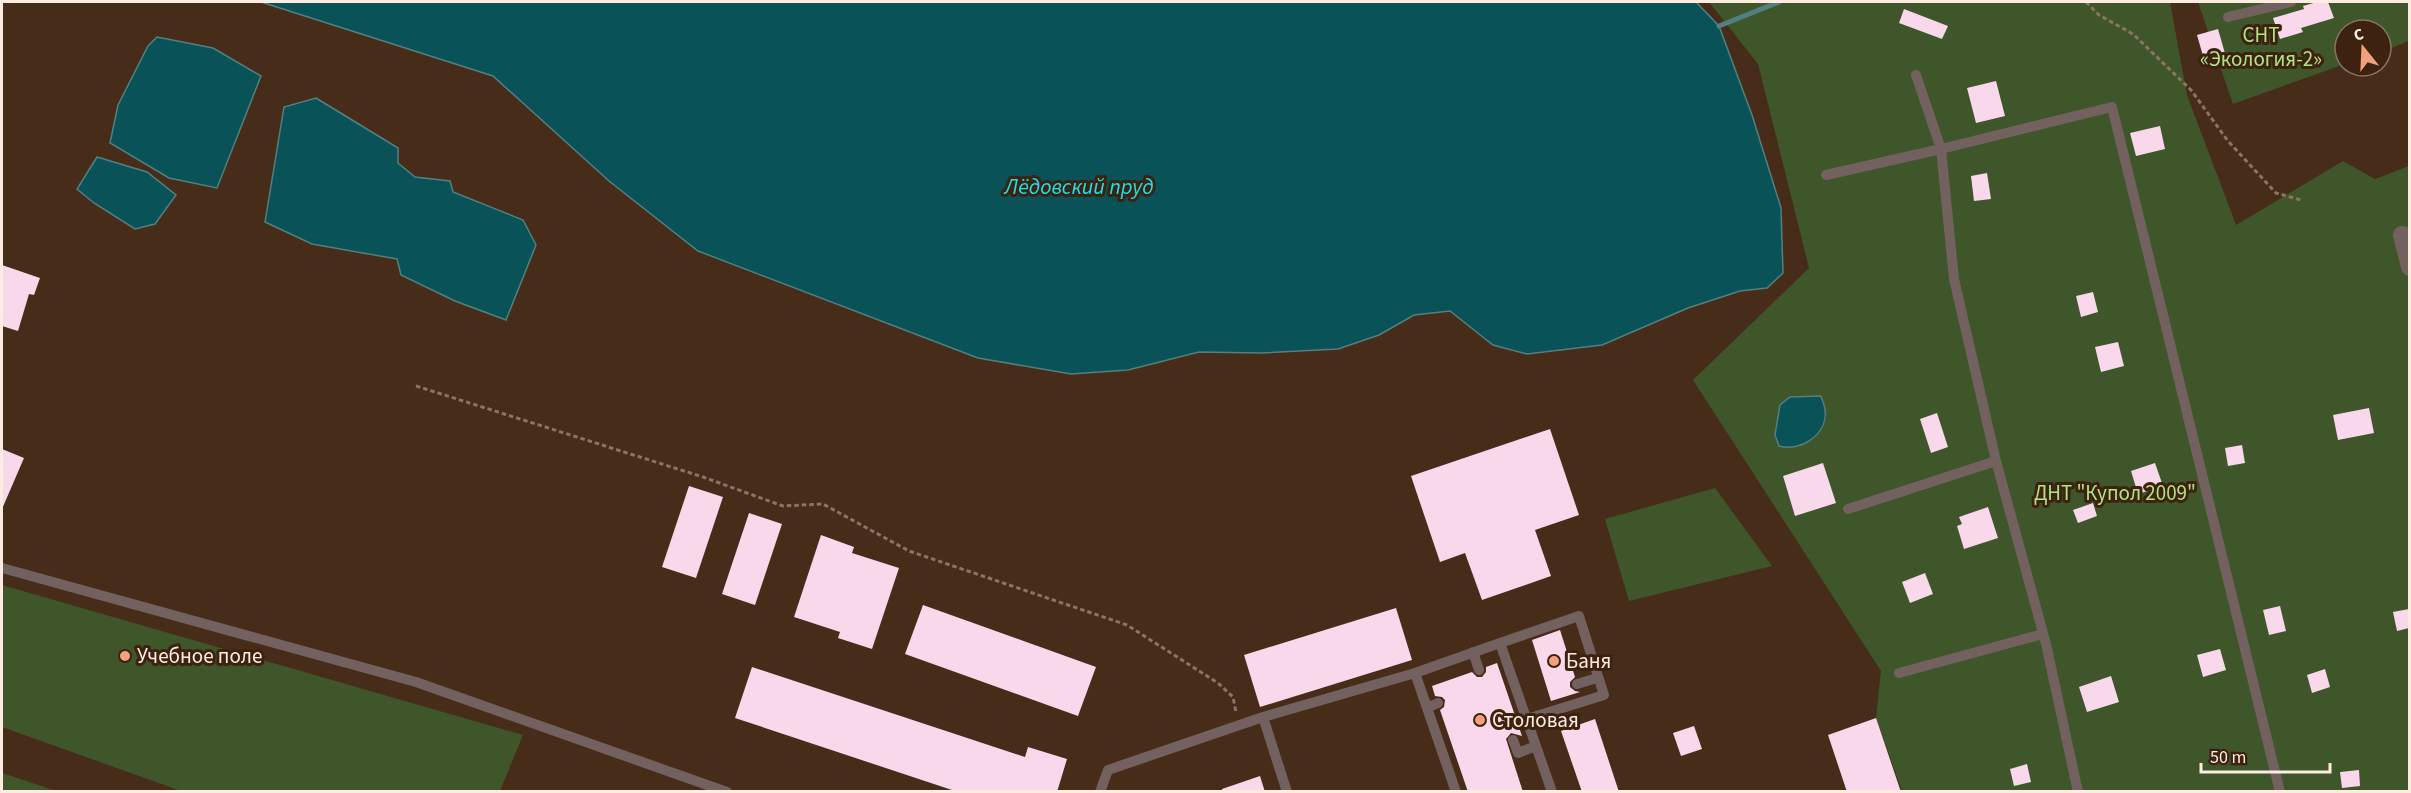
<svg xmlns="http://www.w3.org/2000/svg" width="2411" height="793" font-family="'Source Sans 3',sans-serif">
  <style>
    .green { fill: #3e562a }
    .water { fill: #095258; stroke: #528081; stroke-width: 1.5 }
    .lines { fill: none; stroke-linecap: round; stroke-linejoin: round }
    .stream { stroke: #528081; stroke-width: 5 }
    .building { fill: #f9d8eb }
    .path { stroke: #8b7464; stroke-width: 3; stroke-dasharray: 4.5 3; stroke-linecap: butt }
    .lane { stroke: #72615e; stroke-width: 10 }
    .street { stroke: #72615e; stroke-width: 18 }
    .poi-dot { fill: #f1a17c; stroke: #3c220f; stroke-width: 2 }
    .labels { text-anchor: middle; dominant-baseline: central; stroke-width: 6; stroke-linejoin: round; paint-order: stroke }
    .park-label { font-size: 21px; fill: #afe684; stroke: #3c220f }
    .poi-label { font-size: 21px; fill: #feece1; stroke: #3c220f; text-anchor: start }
    .water-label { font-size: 22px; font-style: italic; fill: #19e1f0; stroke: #3c220f }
  </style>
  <rect width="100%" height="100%" fill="#462c19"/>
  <path class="green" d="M1709,2H2170L2187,95L2236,225L2343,161L2375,179L2409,166V791H1902L1876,718L1881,671L1693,380L1809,268L1758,64Z
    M2198,2H2409V41L2381,52V30H2345V64L2233,104Z
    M1715,488L1772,566L1629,601L1605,519Z
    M2,585L523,735L500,791H181L2,727Z
    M2,773L57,791H2Z"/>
  <path class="water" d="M261,2H1696L1719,26L1752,115L1781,208L1783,273L1767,288L1740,291L1688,308L1602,345L1527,354L1493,345L1450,311L1414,315L1379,335L1338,349L1261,353L1199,352L1128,370L1071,374L978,358L698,251L609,181L493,76Z
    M157,37L213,48L261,76L217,188L169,178L110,143L118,105L148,46Z
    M316,98L398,148V163L415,177L450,181L453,192L523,220L536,245L506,320L455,301L401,275L397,259L312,244L265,222L284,107Z
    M97,157L147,172L176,195L155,224L135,229L94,203L77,189Z
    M1821,396C1822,400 1825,406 1825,410C1828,435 1800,452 1779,446L1775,435L1780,405L1790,397Z"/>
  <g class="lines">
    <path class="stream" d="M1719,26L1779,2"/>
  </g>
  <path class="building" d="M2317,2H2328L2334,18L2301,28L2303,32L2280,39L2273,18L2304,9L2303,6Z
    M1904,9L1948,26L1942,39L1899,23Z
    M2218,29L2226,57L2205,63L2197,35Z
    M1996,81L2005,116L1976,123L1967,88Z
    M2160,126L2165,149L2136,156L2130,133Z
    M1987,173L1991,199L1974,201L1971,176Z
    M2,265L40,278L34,295L29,294L18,331L2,326Z
    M2093,292L2098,312L2081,317L2076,296Z
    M2118,342L2124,366L2101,372L2095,347Z
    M2369,408L2374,433L2338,440L2333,415Z
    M1937,413L1948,447L1931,453L1920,419Z
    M1550,429L1579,515L1535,530L1551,576L1482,600L1465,553L1440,562L1411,476Z
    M2242,445L2245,463L2228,466L2225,448Z
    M2,449L24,458L2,509Z
    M1823,463L1836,503L1795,516L1783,476Z
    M2155,463L2163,486L2138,494L2131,471Z
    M689,486L723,497L696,578L662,567Z
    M2093,503L2097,516L2078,523L2073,510Z
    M1988,507L1998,538L1964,549L1957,526L1962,524L1959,517Z
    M749,513L782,524L755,605L722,594Z
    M821,535L854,547L852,553L899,568L872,649L838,638L840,632L794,617Z
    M1925,573L1933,594L1910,603L1902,582Z
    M923,605L1096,667L1078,716L905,654Z
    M2280,606L2286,631L2269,635L2263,610Z
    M1396,608L1412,660L1260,707L1244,655Z
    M2409,609V628L2397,631L2393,612Z
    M1560,630L1575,677L1570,682V687L1575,691L1580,692L1551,701L1532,640Z
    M2220,649L2226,670L2203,677L2197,655Z
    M1497,663L1522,736L1511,733L1506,739L1523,792H1468L1440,710L1444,707L1445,700L1442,697L1435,696L1432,686L1472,672L1477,677H1482L1486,672V667Z
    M752,667L1025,757L1028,747L1067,759L1057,792H958L735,718Z
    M2325,669L2330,687L2312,693L2307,675Z
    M2111,676L2119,702L2087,712L2079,687Z
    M1876,718L1901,792H1847L1828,735Z
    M1595,719L1619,792H1582L1561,731Z
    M1694,726L1702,749L1681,756L1673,733Z
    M2027,764L2031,782L2014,786L2010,769Z
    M2359,770L2360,786L2342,788L2340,772Z
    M1260,776L1265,792H1222V789Z"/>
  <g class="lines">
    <path class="path" d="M2086,2L2099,15L2133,34L2191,90L2228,141L2276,193L2301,200
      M416,386L703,477L783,506L823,504L909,551L1127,625L1218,683L1233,697L1236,712"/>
    <path class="lane" d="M2228,17L2291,2
      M1826,175L1941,149L1916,75
      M1848,509L1996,461
      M2,568L416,682L727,792
      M1500,643L1579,616L1604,695L1527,719
      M1473,652L1479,670
      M1415,673L1500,643L1552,792
      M1899,673L2043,634
      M1577,684L1597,678
      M1427,708L1438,703
      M1263,717L1287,792
      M1513,740L1518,753L1536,746
      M1100,792L1108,770L1263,717L1415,673L1456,792
      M2078,792L2046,644L1996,461L1954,279L1941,149L2112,107L2280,792"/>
    <path class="street" d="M2410,238L2402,235L2410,267"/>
  </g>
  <g class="poi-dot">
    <circle cx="125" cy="656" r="6"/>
    <circle cx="1554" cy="661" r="6"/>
    <circle cx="1480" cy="720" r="6"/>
  </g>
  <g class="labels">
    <g class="park-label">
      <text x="2261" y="35">СНТ<tspan x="2261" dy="24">«Экология-2»</tspan></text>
      <text x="2115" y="493">ДНТ "Купол 2009"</text>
    </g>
    <g class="poi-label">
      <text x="137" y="656">Учебное поле</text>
      <text x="1566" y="661">Баня</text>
      <text x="1492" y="720">Столовая</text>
    </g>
    <g class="water-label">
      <text x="1079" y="187">Лёдовский пруд</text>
    </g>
  </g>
  <rect width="2411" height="793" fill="none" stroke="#feece1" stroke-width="6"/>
  <g transform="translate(2363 48) rotate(342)"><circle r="28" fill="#3c220f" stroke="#8a7363" stroke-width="1.5"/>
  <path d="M0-4.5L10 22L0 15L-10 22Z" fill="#f1a17c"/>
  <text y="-9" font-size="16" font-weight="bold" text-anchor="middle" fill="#feece1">С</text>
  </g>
  <path d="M2201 763v9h129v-9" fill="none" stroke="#feece1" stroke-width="3"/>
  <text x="2210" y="763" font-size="18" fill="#feece1" stroke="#3c220f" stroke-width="4.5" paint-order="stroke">50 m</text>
</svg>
